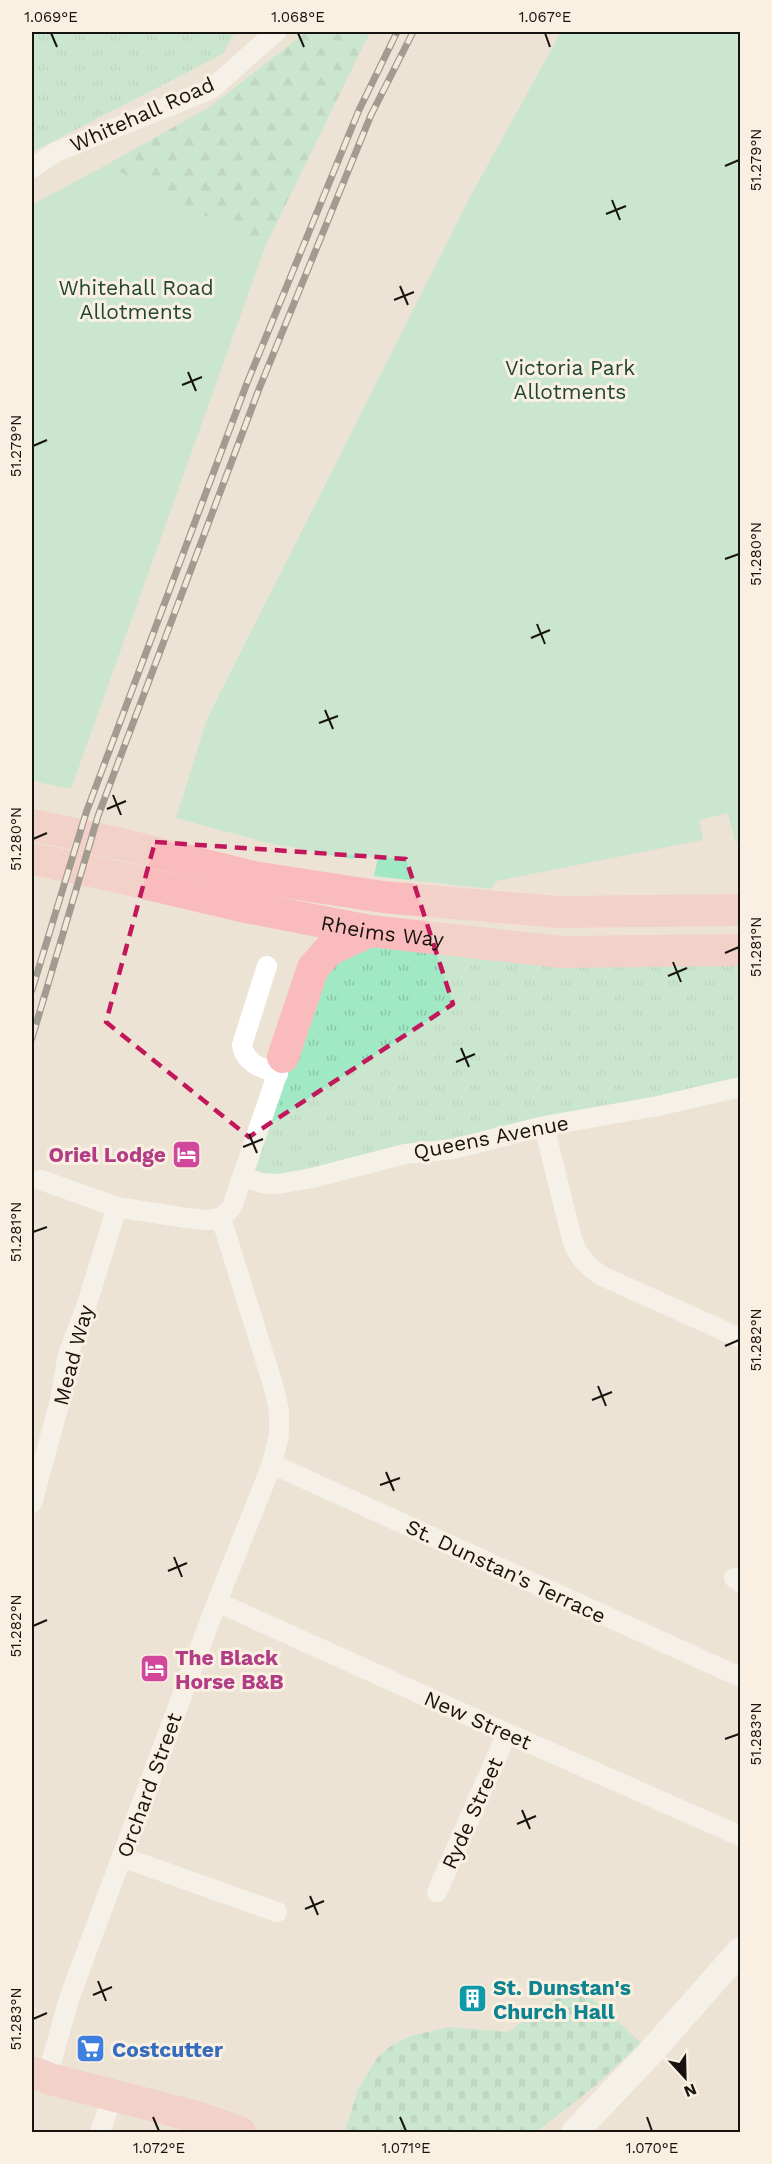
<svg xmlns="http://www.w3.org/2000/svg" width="772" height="2164" font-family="'Work Sans',sans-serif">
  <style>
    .grass { fill: url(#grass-tufts) }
    .forest { fill: url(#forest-firs) }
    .cemetery { fill: url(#cemetery-stones) }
    .green { fill: #a1e8c5 }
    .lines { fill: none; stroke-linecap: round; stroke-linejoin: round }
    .street { stroke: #fff; stroke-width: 20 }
    .secondary { stroke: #fff; stroke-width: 27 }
    .primary { stroke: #f9bbbb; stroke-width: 32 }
    .rail-casing { stroke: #48433c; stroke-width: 7 }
    .rail { stroke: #faf0e2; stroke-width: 4.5; stroke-dasharray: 14; stroke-linecap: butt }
    .marked { fill: none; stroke: #c2185b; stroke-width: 4.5; stroke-dasharray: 12 8; stroke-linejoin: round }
    .ticks { fill: none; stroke: #17140f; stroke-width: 2 }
    .labels { text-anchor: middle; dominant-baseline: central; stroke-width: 6; stroke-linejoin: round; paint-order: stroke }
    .street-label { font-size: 21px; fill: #17140f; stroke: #faf0e2 }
    .park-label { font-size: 21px; fill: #1f4634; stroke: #faf0e2 }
    .hotel-label { font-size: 21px; font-weight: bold; fill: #b23c85; stroke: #faf0e2; text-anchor: end }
    .culture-label { font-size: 21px; font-weight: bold; fill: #0d838f; stroke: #faf0e2; text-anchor: start }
    .shop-label { font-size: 21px; font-weight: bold; fill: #366cbe; stroke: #faf0e2; text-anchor: start }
    .neatline { fill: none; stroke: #17140f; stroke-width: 2 }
    .ticks-label { font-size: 15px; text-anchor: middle; fill: #17140f }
  </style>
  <defs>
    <pattern id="grass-tufts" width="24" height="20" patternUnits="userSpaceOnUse" patternTransform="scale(1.5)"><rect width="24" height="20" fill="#a1e8c5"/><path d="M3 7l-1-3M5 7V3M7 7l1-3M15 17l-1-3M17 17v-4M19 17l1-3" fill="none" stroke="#8ac6a8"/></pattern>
    <pattern id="forest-firs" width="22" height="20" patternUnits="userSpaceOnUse" patternTransform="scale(1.5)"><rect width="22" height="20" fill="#a1e8c5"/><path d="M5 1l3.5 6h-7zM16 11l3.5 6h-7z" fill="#8ac6a8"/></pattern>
    <pattern id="cemetery-stones" width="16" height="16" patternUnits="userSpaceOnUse" patternTransform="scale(1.5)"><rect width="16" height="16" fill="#a1e8c5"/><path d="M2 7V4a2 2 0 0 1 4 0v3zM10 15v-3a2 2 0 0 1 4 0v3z" fill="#8ac6a8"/></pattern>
  </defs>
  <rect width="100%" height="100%" fill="#ece3d5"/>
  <path class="grass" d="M32,32H235L223,54L32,152Z
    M370,931L740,950V1087L312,1178L243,1177L313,968Z"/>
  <path class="forest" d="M306,32H370L265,247L106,165L211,106Z"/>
  <path class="cemetery" d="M566,1991L589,1997L598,2003L641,2043L594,2087L536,2132H345L358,2089L377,2058L391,2046L410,2036L449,2027L508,2032Z"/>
  <path class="green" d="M561,32H740V841L735,842L728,813L699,820L703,840L497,881L490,889L374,876L378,858L357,854L353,859L264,842L176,818L207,719L470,197Z
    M106,165L265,247L71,789L32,781V205Z"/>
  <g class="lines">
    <path class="street" d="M32,168L56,152L211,89L276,32
      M267,966L242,1045C245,1064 262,1068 278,1074
      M544,1126L572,1239C578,1257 587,1266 602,1276L740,1338
      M243,1177L262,1183L277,1184L312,1178L405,1154L453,1149L544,1126L658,1106L740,1087
      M41,1180L117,1207L186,1218L208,1220L221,1218
      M221,1218L232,1207L283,1057
      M272,1464L740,1677
      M32,1503L60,1401L68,1354L86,1307L117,1207
      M734,1578L740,1582
      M217,1602L507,1733L740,1836
      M122,1857L277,1912
      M437,1892L507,1733
      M47,2077L69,1999L90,1942L217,1602L272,1464L279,1435V1411L274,1388L221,1218
      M100,2132L113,2096"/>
    <path class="secondary" d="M575,2132L651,2052L740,1951"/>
    <g class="primary">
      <path d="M32,825L117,843L253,877L383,897L557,912L740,910"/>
      <path id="s1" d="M32,859L105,874L241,906L370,931L561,952L740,950"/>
      <path d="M283,1057L313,968L329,950L370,931"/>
      <path d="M32,2072L50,2079L197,2117L240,2132"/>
    </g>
    <defs>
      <path id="rail" d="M32,990L86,813L247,383L359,110L397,32
        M32,1038L98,816L259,389L371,115L413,32"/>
    </defs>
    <use href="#rail" class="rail-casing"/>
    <use href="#rail" class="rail"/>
  </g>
  <path d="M0 0H772V2164H0ZM155,842L406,859L453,1004L249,1137L106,1022Z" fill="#ece3d5" fill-opacity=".55" fill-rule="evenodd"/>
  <path class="marked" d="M155,842L406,859L453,1004L249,1137L106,1022Z"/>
  <path class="ticks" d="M51,33L57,47M298,33L304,47M545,33L550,47M725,166L739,160M612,200L620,220M606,214L626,206M400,286L408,305M394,300L414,292M188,372L196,391M182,385L202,377M33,446L47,440M725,559L739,554M537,624L545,644M531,638L550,630M325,710L333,729M319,723L338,716M113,795L121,815M107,809L126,801M33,839L47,833M725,953L739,947M673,962L681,982M668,976L687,968M461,1048L469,1067M456,1062L475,1054M249,1134L257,1153M243,1147L263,1139M33,1232L47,1227M725,1346L739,1340M598,1386L606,1406M592,1400L612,1392M386,1472L394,1491M380,1485L400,1478M174,1557L182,1577M168,1571L187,1563M33,1626L47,1620M725,1739L739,1734M522,1810L530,1829M517,1824L536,1816M310,1896L318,1915M305,1909L324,1901M98,1981L106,2001M93,1995L112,1987M33,2019L47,2013M153,2117L159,2131M400,2117L406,2131M647,2117L652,2131"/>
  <defs>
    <symbol id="hotel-square" viewBox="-11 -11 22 22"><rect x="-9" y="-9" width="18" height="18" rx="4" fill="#d1479c" stroke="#faf0e2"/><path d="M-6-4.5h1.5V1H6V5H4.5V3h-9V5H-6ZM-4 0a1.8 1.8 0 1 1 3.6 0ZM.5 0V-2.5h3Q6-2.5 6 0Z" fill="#fff"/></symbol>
    <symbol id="building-square" viewBox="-11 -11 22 22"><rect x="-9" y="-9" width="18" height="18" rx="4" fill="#0f9aa8" stroke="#faf0e2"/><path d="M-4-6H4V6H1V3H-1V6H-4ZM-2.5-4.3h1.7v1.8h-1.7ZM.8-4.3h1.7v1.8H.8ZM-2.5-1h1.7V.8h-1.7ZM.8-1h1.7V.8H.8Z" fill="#fff"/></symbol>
    <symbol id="supermarket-square" viewBox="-11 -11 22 22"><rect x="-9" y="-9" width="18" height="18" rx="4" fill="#3f7fe0" stroke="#faf0e2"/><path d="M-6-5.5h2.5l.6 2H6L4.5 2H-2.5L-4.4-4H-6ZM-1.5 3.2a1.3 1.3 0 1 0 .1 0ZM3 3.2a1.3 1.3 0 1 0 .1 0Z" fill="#fff"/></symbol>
  </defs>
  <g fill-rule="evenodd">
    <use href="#hotel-square" x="170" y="1138" width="33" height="33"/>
    <use href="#hotel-square" x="138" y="1652" width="33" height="33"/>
    <use href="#building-square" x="456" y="1982" width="33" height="33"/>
    <use href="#supermarket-square" x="74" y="2032" width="33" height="33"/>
  </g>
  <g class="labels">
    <g class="street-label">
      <text transform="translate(142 114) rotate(-24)">Whitehall Road</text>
      <text stroke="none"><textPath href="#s1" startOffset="358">Rheims Way</textPath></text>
      <text transform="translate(491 1137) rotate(-11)">Queens Avenue</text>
      <text transform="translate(73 1355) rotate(-75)">Mead Way</text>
      <text transform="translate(506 1571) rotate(25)">St. Dunstan's Terrace</text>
      <text transform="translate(478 1720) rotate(24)">New Street</text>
      <text transform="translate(149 1785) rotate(-70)">Orchard Street</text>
      <text transform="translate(472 1813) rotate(-66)">Ryde Street</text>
    </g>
    <g class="park-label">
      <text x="136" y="287">Whitehall Road<tspan x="136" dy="24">Allotments</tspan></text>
      <text x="570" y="367">Victoria Park<tspan x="570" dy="24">Allotments</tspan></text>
    </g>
    <g class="hotel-label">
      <text x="166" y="1154">Oriel Lodge</text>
      <text x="175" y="1657" text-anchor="start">The Black<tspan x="175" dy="24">Horse B&amp;B</tspan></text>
    </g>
    <g class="culture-label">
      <text x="493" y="1987">St. Dunstan's<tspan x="493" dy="24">Church Hall</tspan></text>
    </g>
    <g class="shop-label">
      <text x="112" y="2049">Costcutter</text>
    </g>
  </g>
  <rect width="772" height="2164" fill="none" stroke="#faf0e2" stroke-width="66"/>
  <g transform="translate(685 2077) rotate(158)" stroke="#faf0e2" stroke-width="4.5" paint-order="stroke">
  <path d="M0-4.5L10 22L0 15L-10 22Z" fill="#17140f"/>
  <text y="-9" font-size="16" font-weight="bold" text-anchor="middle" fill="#17140f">N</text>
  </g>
  <rect x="33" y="33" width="706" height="2098" class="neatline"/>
  <g class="ticks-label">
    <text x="51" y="22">1.069°E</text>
    <text x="298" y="22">1.068°E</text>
    <text x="545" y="22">1.067°E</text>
    <text transform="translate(756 160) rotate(-90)" y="5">51.279°N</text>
    <text transform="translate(16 446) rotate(-90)" y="5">51.279°N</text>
    <text transform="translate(756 554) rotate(-90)" y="5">51.280°N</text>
    <text transform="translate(16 839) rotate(-90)" y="5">51.280°N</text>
    <text transform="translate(756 947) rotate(-90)" y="5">51.281°N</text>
    <text transform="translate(16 1232) rotate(-90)" y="5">51.281°N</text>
    <text transform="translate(756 1340) rotate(-90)" y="5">51.282°N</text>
    <text transform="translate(16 1626) rotate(-90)" y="5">51.282°N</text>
    <text transform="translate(756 1734) rotate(-90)" y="5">51.283°N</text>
    <text transform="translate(16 2019) rotate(-90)" y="5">51.283°N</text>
    <text x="159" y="2153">1.072°E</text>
    <text x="406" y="2153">1.071°E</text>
    <text x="652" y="2153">1.070°E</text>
  </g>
</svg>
